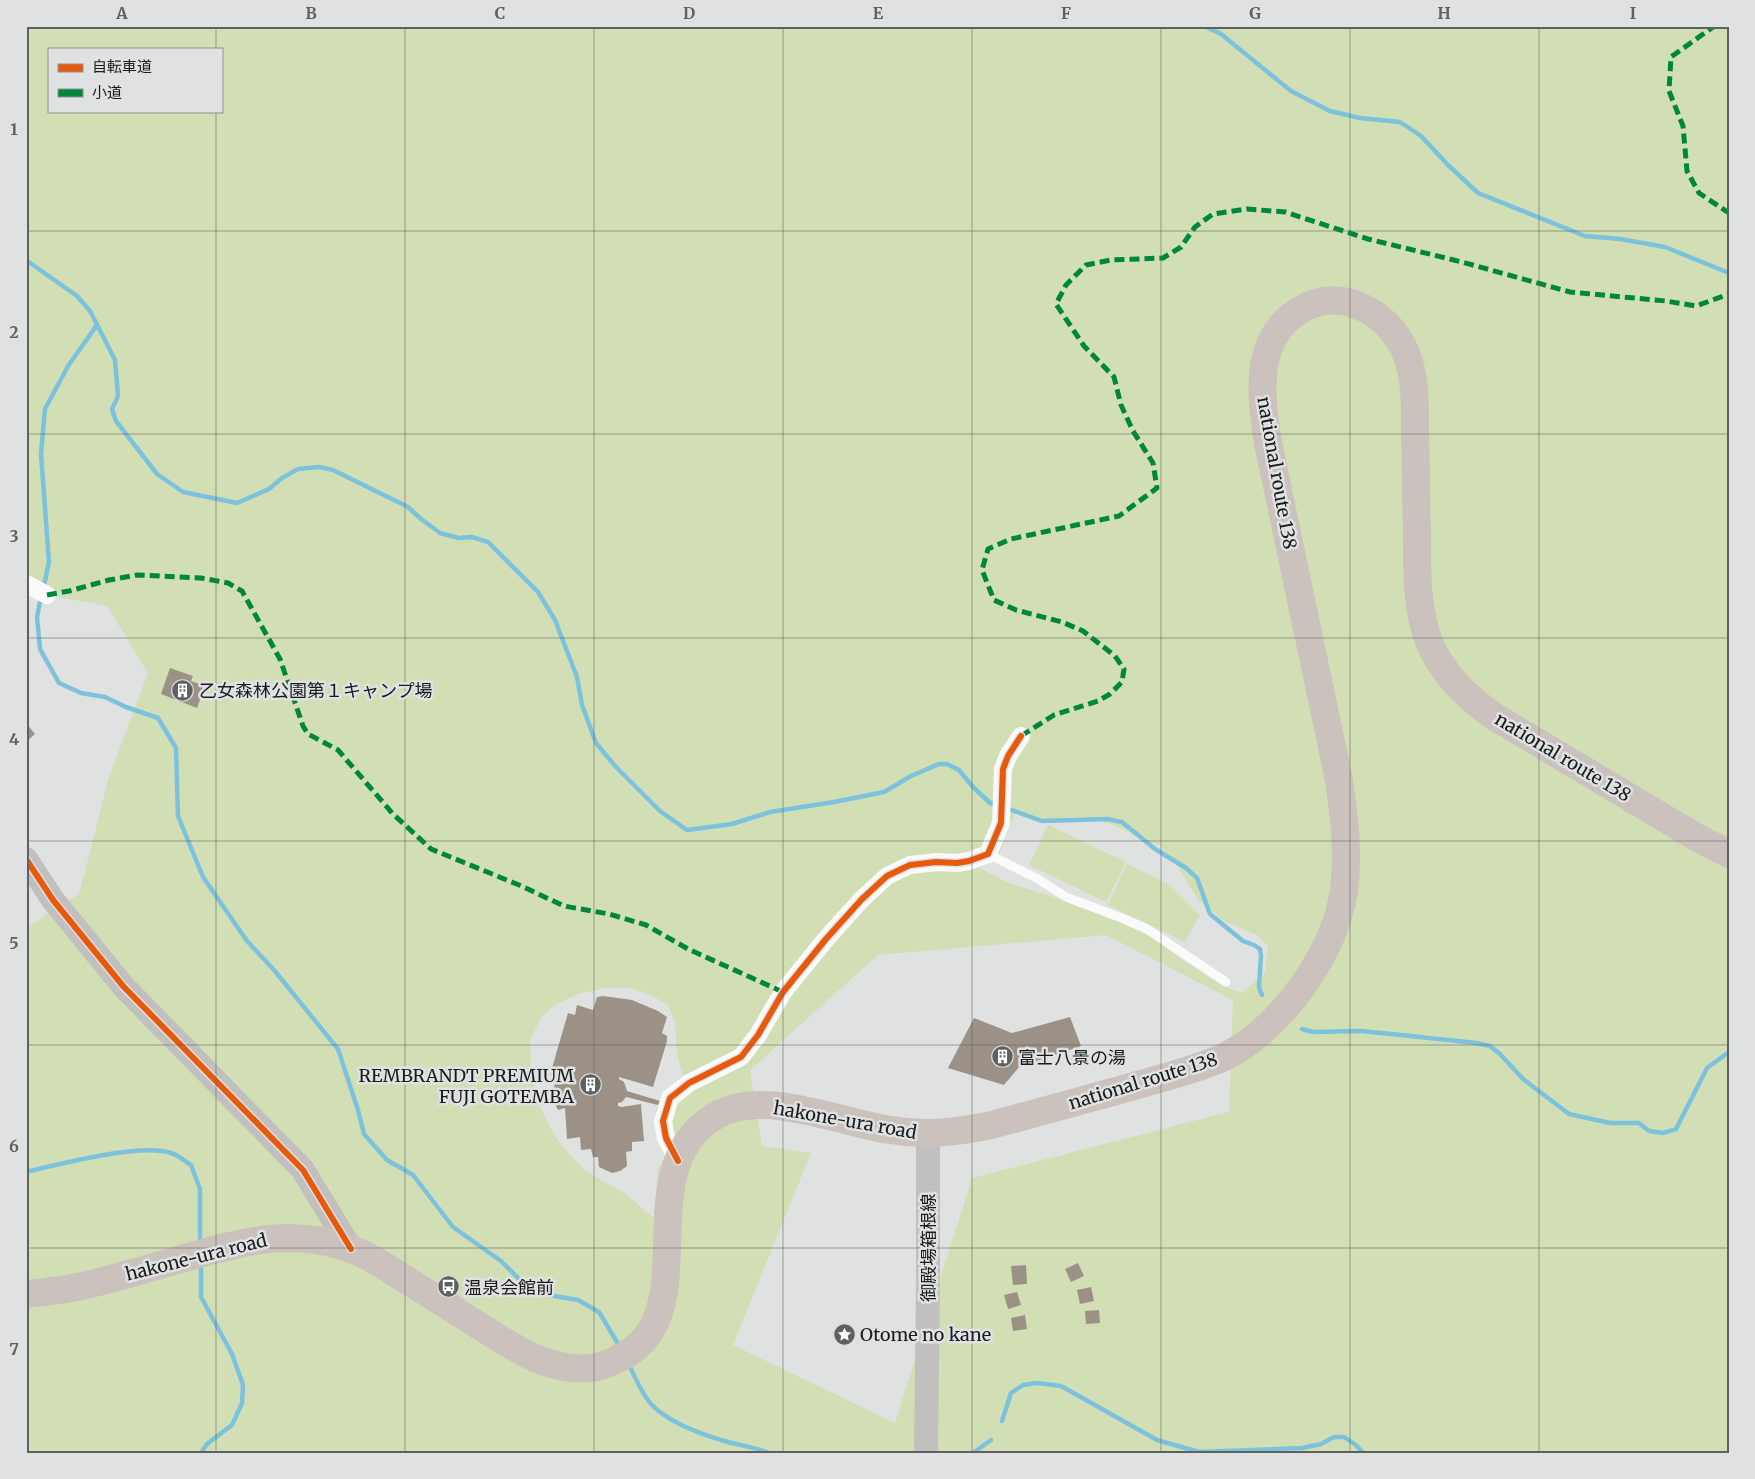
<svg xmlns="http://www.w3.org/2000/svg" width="1755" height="1479" font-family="Merriweather,'Noto Sans JP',serif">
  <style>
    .green { fill: #d2dfb5; fill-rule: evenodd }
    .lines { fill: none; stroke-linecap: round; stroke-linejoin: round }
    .stream { stroke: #7dc2dc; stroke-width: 4.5 }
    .building { fill: #9c9186 }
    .lane { stroke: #fafafa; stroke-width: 9 }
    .street { stroke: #fafafa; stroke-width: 18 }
    .secondary { stroke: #c1c0bf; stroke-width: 24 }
    .highway { stroke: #cbc2bd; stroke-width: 28 }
    .quiet { stroke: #00873e; stroke-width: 5; stroke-dasharray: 10 5; stroke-linecap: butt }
    .cycleway-casing { stroke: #dfe1e2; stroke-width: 9 }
    .cycleway { stroke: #e8590c; stroke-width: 6 }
    .grid { fill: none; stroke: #5f6060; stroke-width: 1; stroke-opacity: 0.55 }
    .labels { text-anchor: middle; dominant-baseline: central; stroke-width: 5; stroke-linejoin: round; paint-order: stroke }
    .street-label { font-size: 18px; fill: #1a1b1b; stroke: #dfe1e2 }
    .poi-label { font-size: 18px; fill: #1a1b1b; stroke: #dfe1e2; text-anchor: start }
    .neatline { fill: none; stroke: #5f6060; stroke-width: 2 }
    .grid-label { font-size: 16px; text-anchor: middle; font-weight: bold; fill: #5f6060 }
  </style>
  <rect width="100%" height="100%" fill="#e0e1e1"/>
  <path class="green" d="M26,26H1729V1453H26V928L79,894L109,777L148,673L107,606L26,591ZM49,49H221V111H49ZM1016,811L1051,822L1084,817L1110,824L1160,846L1178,867L1198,900L1225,922L1257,935L1268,946L1265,972L1242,993L1223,986L1178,957L1158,941L1131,926L1070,902L1006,882L974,865L989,860L999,854ZM1106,935L1233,1000L1229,1112L972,1178L895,1423L733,1345L811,1153L762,1146L750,1070L878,955ZM606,988H630L653,996L668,1005L675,1023L677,1055L684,1079C677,1085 665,1093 660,1101C649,1119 659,1142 665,1159L658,1168L654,1218L623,1192L587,1172L570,1155L556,1138L536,1099L531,1071L530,1041L541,1017L555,1005L578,994Z
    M1048,825L1126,862L1106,902L1029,865Z
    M1127,864L1170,885L1200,915L1185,942L1108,905Z"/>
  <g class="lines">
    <path class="stream" d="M1204,26L1221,34L1291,91L1330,111L1360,118L1400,122L1421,136L1448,165L1478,193L1585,236L1620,239L1665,247L1729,273
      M26,260L77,296L90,311L115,360L118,396L112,409L116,421L157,474L183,492L237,503L269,489L282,478L298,469L319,467L333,470L408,507L421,519L440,533L459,538L472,537L488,542L538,592L555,620L577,677L582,705L596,743L615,766L660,811L687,830L732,824L770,812L834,802L884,792L911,776L939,764H947L959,770L973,787L990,803L999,806
      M43,590L49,562L41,454L45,409L68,366L97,325
      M41,597L37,617L40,649L59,683L81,693L105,697L126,707L158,718L176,748L178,816L203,877L247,941L274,970L338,1049L358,1110L364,1134L387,1160L413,1175L453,1227L501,1261L519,1279L543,1294L578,1300L599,1312L620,1347
      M1006,808L1042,821L1107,819L1122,822L1155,849L1186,868L1197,878L1210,914L1243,941L1254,945L1260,949L1261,956L1259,987L1262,995
      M1302,1029L1313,1032L1361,1031L1401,1035L1476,1043L1490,1046L1500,1054L1523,1079L1569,1114L1610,1123H1639L1649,1131L1663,1133L1676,1129L1707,1068L1729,1052
      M26,1172C59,1164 141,1143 171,1153C178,1155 185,1161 191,1165L200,1189V1245
      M201,1263V1297L232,1354L243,1385L242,1403L232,1425L207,1444L201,1453
      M628,1363C635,1376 641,1393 651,1404C669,1423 703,1435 728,1442C742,1446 755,1447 769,1453
      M1002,1421L1011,1393L1023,1385L1037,1383L1061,1386L1157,1440L1199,1452L1302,1448L1321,1444L1334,1437H1344L1356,1445L1363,1453
      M973,1453L991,1440"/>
  </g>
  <path class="building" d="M170,668L193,676L191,681L205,686L197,708L161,694Z
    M26,723L35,734L26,742Z
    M603,996L632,1000L658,1011L667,1017L662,1033L667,1036V1041L653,1087L619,1077V1079L624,1082L627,1091L660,1101L658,1105L626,1097L622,1102L618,1103V1106L622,1107L641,1104L644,1141L632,1142V1151L626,1152L627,1166L620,1171L612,1173L599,1167L598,1157H593L591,1149L581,1150L580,1137L567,1139L565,1108L558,1110L553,1100L551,1088H554L556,1077L550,1075L568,1013L575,1015L577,1005L593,1010L597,997Z
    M1070,1017L1081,1046L1019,1067L1004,1085L948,1068L974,1018L1012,1033Z
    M1078,1263L1084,1276L1071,1282L1065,1269Z
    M1026,1265L1027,1284L1013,1285L1011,1266Z
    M1091,1287L1094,1301L1080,1304L1077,1290Z
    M1017,1292L1021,1305L1008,1309L1004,1295Z
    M1099,1310L1100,1323L1086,1324L1085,1311Z
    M1025,1315L1027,1329L1013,1331L1011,1318Z"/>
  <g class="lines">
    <path class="lane" d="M988,854L1038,879L1066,897L1119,917L1147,929L1226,982"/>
    <path class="street" d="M26,584L47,595
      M678,1161L666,1138L663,1121L670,1098L689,1083L741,1057L758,1035L783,992L826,939L862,899L887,876L910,865L936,862L957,863L969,861L988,854L1001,823L1003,769L1008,756L1021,736"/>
    <path class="secondary" d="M26,859L53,900L123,986L303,1170L351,1249
      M926,1453L928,1281V1134"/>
    <path class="highway" d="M26,1294C46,1292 66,1290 86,1285C122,1277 159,1265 195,1255C249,1240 293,1229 348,1248C370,1255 390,1270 410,1282C434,1297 457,1312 481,1327C515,1349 554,1375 597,1367C607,1365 616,1360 625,1355C708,1309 623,1162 721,1113C767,1090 841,1123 891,1130C926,1136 957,1132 992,1125C1042,1111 1092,1098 1141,1084C1169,1076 1198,1069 1224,1057C1282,1028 1335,953 1344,890C1349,853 1344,816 1339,780L1268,443C1261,397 1253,341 1297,312C1312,302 1330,298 1348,302C1372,309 1390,323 1402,345C1416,370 1415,403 1415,430C1416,464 1416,499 1417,533C1417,569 1416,610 1430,644C1444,676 1467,697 1495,717L1696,837L1729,854"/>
    <path class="quiet" d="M1717,26L1713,27L1671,57L1669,91L1683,126L1687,171L1699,193L1729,213
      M47,595L69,591L109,580L137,575L201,578L228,583L242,591L280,659L303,726L308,734L338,750L393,814L431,849L519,885L564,906L609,914L646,925L688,949L783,992
      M1021,736L1054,715L1098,701L1110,694L1122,682L1124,669L1115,656L1083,631L1062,622L1016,610L994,600L982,570L988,549L1011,539L1119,516L1157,488L1153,463L1133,431L1121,405L1114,377L1084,346L1056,304L1066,285L1086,265L1111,260L1163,258L1181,247L1195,227L1213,214L1247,209L1285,212L1368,239L1462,262L1570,292L1666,301L1696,306L1729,294"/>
    <defs>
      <path id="cycleway" d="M26,859L53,900L123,986L303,1170L351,1249
        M678,1161L666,1138L663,1121L670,1098L689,1083L741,1057L758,1035L783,992L826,939L862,899L887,876L910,865L936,862L957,863L969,861L988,854L1001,823L1003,769L1008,756L1021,736"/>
    </defs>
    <use href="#cycleway" class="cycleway-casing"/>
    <use href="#cycleway" class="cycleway"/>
  </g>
  <path class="grid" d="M216,26V49M405,26V1453M594,26V1453M783,26V1453M972,26V1453M1161,26V1453M1350,26V1453M1539,26V1453M216,111V1453M26,231H1729M26,434H1729M26,638H1729M26,841H1729M26,1045H1729M26,1248H1729"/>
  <defs>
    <symbol id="building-disc" viewBox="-11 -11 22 22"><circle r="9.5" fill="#5f6060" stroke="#dfe1e2"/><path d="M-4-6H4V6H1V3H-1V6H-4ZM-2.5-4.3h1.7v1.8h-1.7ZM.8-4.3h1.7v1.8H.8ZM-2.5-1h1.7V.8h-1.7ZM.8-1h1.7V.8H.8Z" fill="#fff"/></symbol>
    <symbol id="bus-disc" viewBox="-11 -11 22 22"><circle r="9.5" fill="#5f6060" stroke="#dfe1e2"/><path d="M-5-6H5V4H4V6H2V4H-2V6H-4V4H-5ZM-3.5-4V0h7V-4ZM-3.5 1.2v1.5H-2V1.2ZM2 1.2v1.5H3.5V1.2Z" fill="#fff"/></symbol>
    <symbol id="sight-disc" viewBox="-11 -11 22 22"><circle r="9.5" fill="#5f6060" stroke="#dfe1e2"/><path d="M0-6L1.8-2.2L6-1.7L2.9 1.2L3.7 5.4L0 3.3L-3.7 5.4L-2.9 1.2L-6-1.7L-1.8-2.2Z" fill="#fff"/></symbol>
  </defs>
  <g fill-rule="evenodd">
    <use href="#building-disc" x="170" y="678" width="25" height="25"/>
    <use href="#building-disc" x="990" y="1044" width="25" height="25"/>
    <use href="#building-disc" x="578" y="1072" width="25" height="25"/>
    <use href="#bus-disc" x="436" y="1274" width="25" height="25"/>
    <use href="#sight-disc" x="832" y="1322" width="25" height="25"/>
  </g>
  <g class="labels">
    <g class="street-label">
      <text transform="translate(1277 473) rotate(80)">national route 138</text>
      <text transform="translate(1563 757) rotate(31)">national route 138</text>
      <text transform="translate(1143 1081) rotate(-17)">national route 138</text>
      <text transform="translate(845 1120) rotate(10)">hakone-ura road</text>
      <text transform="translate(928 1248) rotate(-90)">御殿場箱根線</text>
      <text transform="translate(196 1257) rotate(-14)">hakone-ura road</text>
    </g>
    <g class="poi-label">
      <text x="199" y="690">乙女森林公園第１キャンプ場</text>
      <text x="1018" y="1057">富士八景の湯</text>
      <text x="574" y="1075" text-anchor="end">REMBRANDT PREMIUM<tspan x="574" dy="21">FUJI GOTEMBA</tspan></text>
      <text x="464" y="1287">温泉会館前</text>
      <text x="860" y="1334">Otome no kane</text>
    </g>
  </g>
  <rect width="1755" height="1479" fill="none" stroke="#dfe1e2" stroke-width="55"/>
  <rect x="48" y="48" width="175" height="65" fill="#dfe1e2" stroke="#909292"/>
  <rect x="58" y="64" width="25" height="8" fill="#e8590c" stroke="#909292"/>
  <text x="92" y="72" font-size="15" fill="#1a1b1b">自転車道</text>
  <rect x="58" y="89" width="25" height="8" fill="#00873e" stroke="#909292"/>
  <text x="92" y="98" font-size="15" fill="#1a1b1b">小道</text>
  <rect x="28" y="28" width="1700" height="1424" class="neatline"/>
  <g class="grid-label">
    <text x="122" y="19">A</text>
    <text x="311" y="19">B</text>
    <text x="500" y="19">C</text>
    <text x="689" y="19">D</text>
    <text x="878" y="19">E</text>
    <text x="1066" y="19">F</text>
    <text x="1255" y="19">G</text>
    <text x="1444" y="19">H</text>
    <text x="1633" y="19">I</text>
    <text x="14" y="135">1</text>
    <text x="14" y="338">2</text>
    <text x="14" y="542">3</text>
    <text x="14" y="745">4</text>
    <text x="14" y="949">5</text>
    <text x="14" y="1152">6</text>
    <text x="14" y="1355">7</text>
  </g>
</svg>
